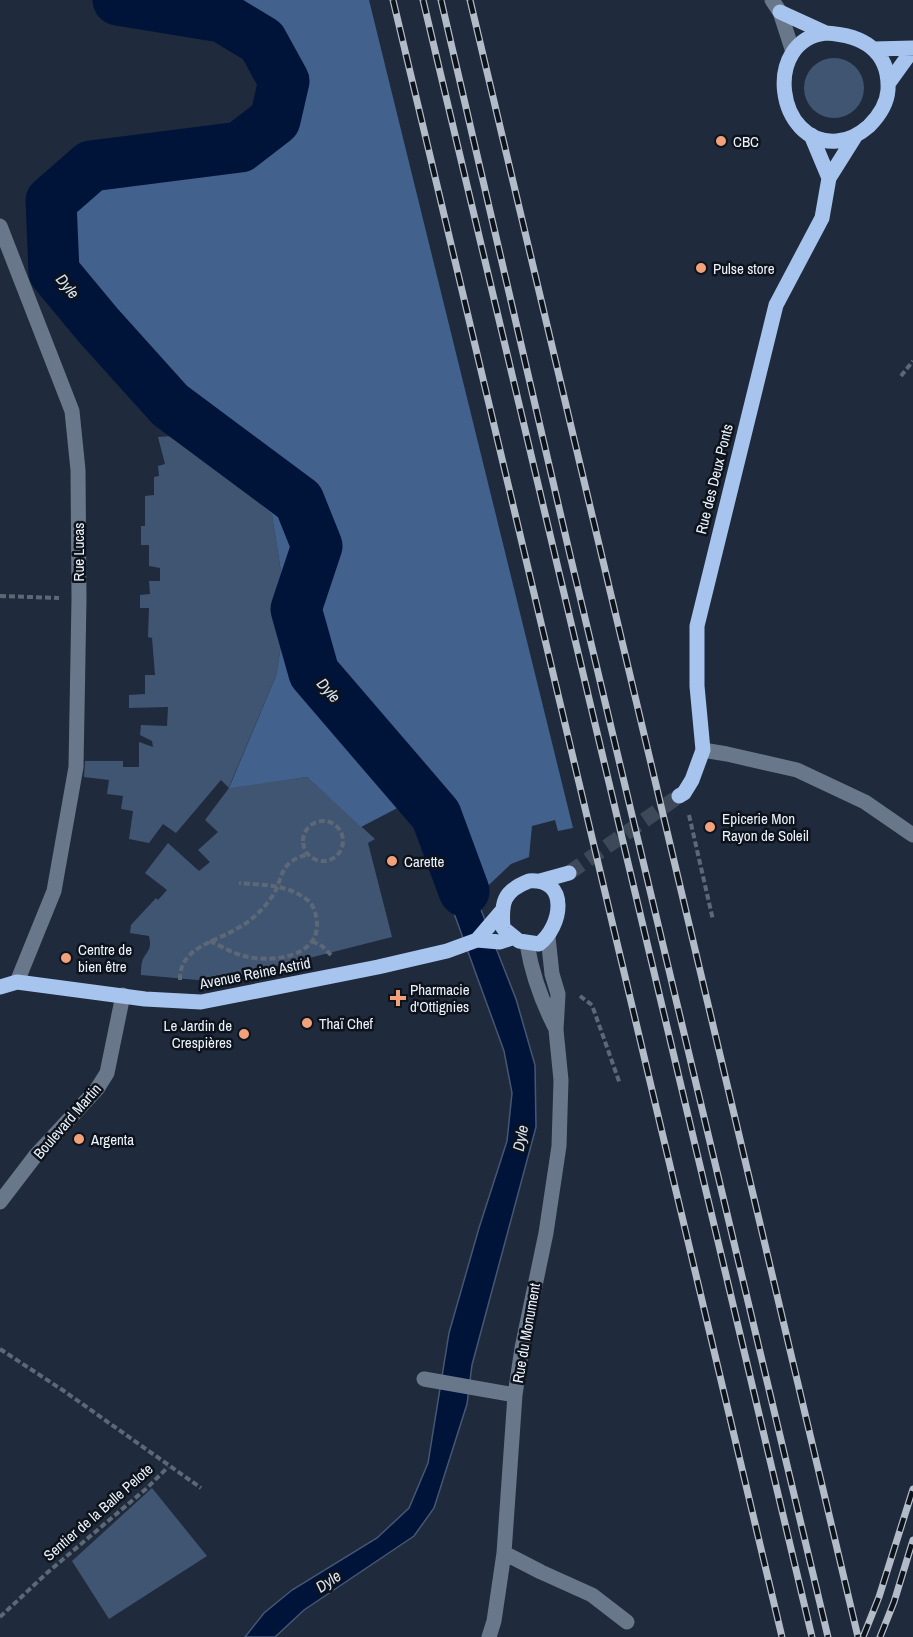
<svg xmlns="http://www.w3.org/2000/svg" width="913" height="1637" font-family="'Archivo Narrow',sans-serif">
  <style>
    .green { fill: #405572 }
    .forest { fill: #42618c }
    .water { fill: #001439; stroke: #465774; stroke-width: 1.5 }
    .lines { fill: none; stroke-linecap: round; stroke-linejoin: round }
    .river { stroke: #001439; stroke-width: 51 }
    .major-tunnel { stroke: #3d4959; stroke-width: 15; stroke-dasharray: 15 8; stroke-linecap: butt }
    .path { stroke: #5d6877; stroke-width: 4; stroke-dasharray: 6 3; stroke-linecap: butt }
    .minor { stroke: #69778b; stroke-width: 15 }
    .major { stroke: #a6c4ed; stroke-width: 15 }
    .rail-casing { stroke: #b2bcc9; stroke-width: 7 }
    .rail { stroke: #0e131b; stroke-width: 4.5; stroke-dasharray: 14; stroke-linecap: butt }
    .poi-dot { fill: #f1a27b; stroke: #0e131b; stroke-width: 2 }
    .labels { text-anchor: middle; dominant-baseline: central; stroke-width: 5; stroke-linejoin: round; paint-order: stroke }
    .poi-label { font-size: 15px; fill: #eaf3fe; stroke: #0e131b; text-anchor: start }
    .street-label { font-size: 15px; fill: #eaf3fe; stroke: #0e131b }
    .water-label { font-size: 16px; font-style: italic; fill: #d9e3f1; stroke: #0e131b }
  </style>
  <rect width="100%" height="100%" fill="#1f2b3c"/>
  <path class="green" d="M804 88a30 30 0 1 1 60 0a30 30 0 1 1-60 0Z
    M186,435L272,515L287,610L276,676L229,787L307,777L375,839L368,843L392,937L238,976L209,981L141,975C141,971 141,963 143,959C148,950 152,949 149,936L130,933L131,925L156,898L158,900L167,890L145,873L168,843L199,871L210,862L198,850L218,832L205,820L229,788L221,780L176,833L163,824L149,843L129,839L133,811L121,809L123,796L107,794L109,780L84,777L85,761H123V767H139V742L153,747L152,741L140,735L141,725L167,726L168,707L129,708V695L145,694V675H155L152,638L148,637L149,608H140V595L150,594L149,581H160V568L149,566V545H141V526H145V496L154,495V477L159,476L158,466L165,464L158,437Z
    M152,1488L207,1556L109,1619L72,1561Z"/>
  <path class="forest" d="M154,0H369L573,828L558,831L555,820L532,826L529,857L511,864L476,897L447,823L432,827L409,802L361,827L307,777L229,788L276,676L287,610L272,515L163,415L130,329L66,269L63,210L96,179L250,155L289,120L293,80L268,33L225,13Z"/>
  <path class="water" d="M447,823L516,999L535,1065L536,1127L472,1365L467,1404L434,1508L414,1536L304,1610L275,1637H245L264,1613L292,1590L377,1538L409,1508L428,1463L449,1333L479,1228L507,1141L512,1093L504,1051L455,916L432,827Z"/>
  <g class="lines">
    <path class="river" d="M118,0L222,17L262,41L284,81L275,120L240,147L91,166L51,201L54,272L98,325L170,405L299,501L317,546L296,609L314,673L436,815L464,891"/>
    <path class="major-tunnel" d="M569,873L679,796"/>
    <path class="path" d="M901,376L913,361
      M0,596L59,598
      M689,815L713,920
      M303 841a20 20 0 1 1 40 0a20 20 0 1 1-40 0Z
      M210,941C221,946 232,953 244,956C269,963 319,958 317,923C316,914 314,904 306,899C286,884 262,885 239,883
      M312,941L322,946L331,955
      M180,980C179,947 216,942 238,928C251,921 260,912 269,901C286,879 275,863 309,854
      M580,996L592,1005L620,1084
      M0,1349L64,1391L201,1488
      M0,1617L48,1572L147,1488L168,1467"/>
    <path class="minor" d="M772,0L780,12L793,52
      M0,226L72,411L78,470L79,599L76,767L54,891L17,982
      M703,750L727,754L797,770L865,802L913,835
      M527,944C532,974 541,1000 555,1027
      M0,1202L36,1155L97,1089L107,1073L123,995
      M424,1379L515,1395
      M504,1553L541,1572L592,1595L627,1622
      M489,1637L494,1621L504,1553L515,1395L522,1348L546,1233L559,1146L561,1080L556,1030L558,994L552,974L548,937"/>
    <path class="major" d="M780,12L826,33
      M826,33C862,35 890,50 888,90C887,104 879,116 869,126C860,134 849,140 837,141C776,146 762,40 826,33Z
      M874,49L913,48
      M888,84L913,49
      M811,135L829,178
      M679,796L684,793L692,780L703,750L697,686V626L776,305L822,218L829,178L856,135
      M529,881C570,878 562,927 539,944L519,941L503,928C501,903 503,891 529,881Z
      M540,881L569,873
      M477,940L501,912
      M0,987L17,982L145,999L201,1002L378,967L447,951L477,940L500,942L512,938"/>
    <defs>
      <path id="rail" d="M393,0L782,1637
        M423,0L812,1637
        M441,0L570,555L828,1637
        M470,0L858,1637
        M863,1637L879,1597L913,1489
        M880,1637L894,1602L913,1540"/>
    </defs>
    <use href="#rail" class="rail-casing"/>
    <use href="#rail" class="rail"/>
  </g>
  <g class="poi-dot">
    <circle cx="721" cy="141" r="6"/>
    <circle cx="701" cy="268" r="6"/>
    <circle cx="710" cy="827" r="6"/>
    <circle cx="392" cy="861" r="6"/>
    <circle cx="66" cy="958" r="6"/>
    <path d="M395 989h6v6h6v6h-6v6h-6v-6h-6v-6h6z"/>
    <circle cx="307" cy="1023" r="6"/>
    <circle cx="244" cy="1034" r="6"/>
    <circle cx="79" cy="1139" r="6"/>
  </g>
  <g class="labels">
    <g class="poi-label">
      <text x="733" y="141">CBC</text>
      <text x="713" y="268">Pulse store</text>
      <text x="722" y="818">Epicerie Mon<tspan x="722" dy="17">Rayon de Soleil</tspan></text>
      <text x="404" y="861">Carette</text>
      <text x="78" y="949">Centre de<tspan x="78" dy="17">bien être</tspan></text>
      <text x="410" y="989">Pharmacie<tspan x="410" dy="17">d'Ottignies</tspan></text>
      <text x="319" y="1023">Thaï Chef</text>
      <text x="232" y="1025" text-anchor="end">Le Jardin de<tspan x="232" dy="17">Crespières</tspan></text>
      <text x="91" y="1139">Argenta</text>
    </g>
    <g class="street-label">
      <text transform="translate(714 479) rotate(-76)">Rue des Deux Ponts</text>
      <text transform="translate(78 552) rotate(-90)">Rue Lucas</text>
      <text transform="translate(255 973) rotate(-11)">Avenue Reine Astrid</text>
      <text transform="translate(67 1121) rotate(-49)">Boulevard Martin</text>
      <text transform="translate(526 1333) rotate(-80)">Rue du Monument</text>
      <text transform="translate(98 1512) rotate(-41)">Sentier de la Balle Pelote</text>
    </g>
    <g class="water-label">
      <text transform="translate(68 286) rotate(51)">Dyle</text>
      <text transform="translate(329 690) rotate(49)">Dyle</text>
      <text transform="translate(520 1138) rotate(-79)">Dyle</text>
      <text transform="translate(328 1581) rotate(-34)">Dyle</text>
    </g>
  </g>
</svg>
